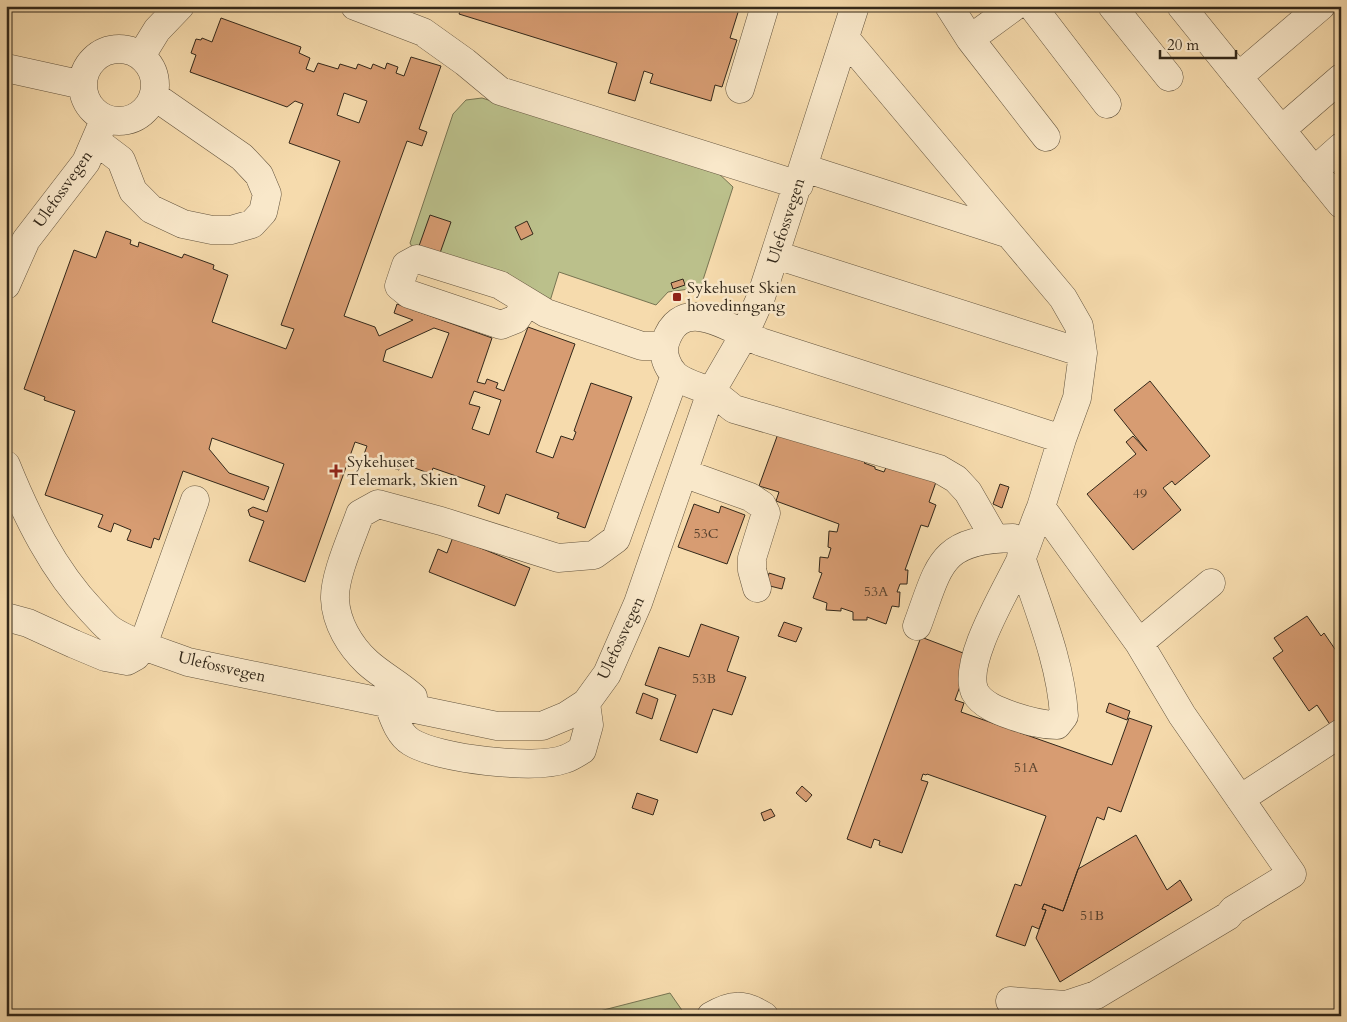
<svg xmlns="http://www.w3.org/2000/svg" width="1347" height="1022" font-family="Cardo,serif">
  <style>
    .green { fill: #bbc08b; stroke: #777452 }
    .building { fill: #d79c72; stroke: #33281a; fill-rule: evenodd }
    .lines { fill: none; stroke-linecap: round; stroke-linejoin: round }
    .minor-casing { stroke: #64553f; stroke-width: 29 }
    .minor { stroke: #f9e8ca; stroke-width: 28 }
    .poi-dot { fill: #8f2418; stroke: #f9e8ca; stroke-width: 2 }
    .labels { text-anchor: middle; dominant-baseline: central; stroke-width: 5; stroke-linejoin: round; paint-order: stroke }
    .number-label { font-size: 14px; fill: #5c4530 }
    .street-label { font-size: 16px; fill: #33281a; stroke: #f9e8ca }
    .poi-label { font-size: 16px; fill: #33281a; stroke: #f9e8ca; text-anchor: start }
  </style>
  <rect width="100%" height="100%" fill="#f6dbad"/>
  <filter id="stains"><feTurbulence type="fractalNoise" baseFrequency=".004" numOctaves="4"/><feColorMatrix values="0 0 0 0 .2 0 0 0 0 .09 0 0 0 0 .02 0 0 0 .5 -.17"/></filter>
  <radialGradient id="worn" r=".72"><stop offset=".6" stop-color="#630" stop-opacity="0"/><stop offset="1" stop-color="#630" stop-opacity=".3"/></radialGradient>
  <path class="green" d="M482,98L716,171L733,187L701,286L696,288L668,292L656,305L559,272L550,301L413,249L410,243L453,114L466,100Z
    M670,993L686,1016H580Z"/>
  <path class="building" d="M462,6H740L730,38L737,40L722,87L715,85L711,101L650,83L653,74L644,71L635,101L608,93L617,63L459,14Z
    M221,18L301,47L299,53L310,58L306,69L314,72L318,63L338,69L340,64L356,69L358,64L371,69L373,64L385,69L387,63L398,67L396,73L404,76L411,57L441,66L419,129L427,132L422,146L407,141L344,316L375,327L379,336L413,320L394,313L397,304L492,338L477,382L485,384L487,379L498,383L496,388L504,391L528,327L575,344L536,452L553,458L561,436L573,440L576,432L574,431L591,383L632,397L585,528L557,518L559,513L506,494L499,514L478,506L485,486L433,468L431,474L401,463L399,470L363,457L367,446L355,442L305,582L249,561L264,521L250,516L248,510L253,507L267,512L284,464L212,438L209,449L229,473L269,487L264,500L183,471L159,540L154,538L151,548L127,540L131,530L114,523L111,532L98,527L103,515L45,495L75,411L44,400L45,397L24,389L74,250L96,258L106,231L131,240L130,244L138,247L139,242L182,258L184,254L214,265L213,269L228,275L212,322L286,349L294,329L281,325L340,161L289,143L303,104L295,101L287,107L190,72L196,55L191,53L196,39L201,40L202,38L212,42ZM344,93L367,101L359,123L337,115ZM434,328L449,333L432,378L383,361L386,350ZM474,391L501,400L489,435L472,429L480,407L469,404Z
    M430,215L451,222L440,253L419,246Z
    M527,221L533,234L521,240L515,227Z
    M683,279L685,285L673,289L671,283Z
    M1150,381L1210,456L1175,485L1172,481L1163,488L1181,510L1133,550L1087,494L1136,454L1126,442L1133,436L1147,451L1114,410Z
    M779,431L865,462L864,463L875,467V469L884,472L887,465L936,482L929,502L936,505L928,527L921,525L905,570H908L907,584H900L897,592H900L899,607L892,606L886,624L867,617V620H853V612L841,608V611L826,610L827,603L813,598L822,573L819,572L820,557L828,558L831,548L828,547L829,531L837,532L839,524L776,501L779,492L759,486Z
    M1000,484L1009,487L1002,508L993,504Z
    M694,504L719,513L721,506L745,515L727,564L678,547Z
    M453,537L530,568L515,606L429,572L438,549L447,553Z
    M769,573L785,578L782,589L766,585Z
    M1307,616L1321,636L1324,633L1341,658V724L1333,729L1317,705L1309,711L1273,658L1283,651L1274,638Z
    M784,622L802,628L796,642L778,636Z
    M701,624L739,637L727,671L746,677L732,715L713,709L697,753L660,740L676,695L645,685L659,647L689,657Z
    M921,637L971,656L955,700L964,703L961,712L1112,765L1129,718L1152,726L1121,812L1108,807L1104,820L1097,817L1063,911L1044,904L1042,909L1046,910L1039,929L1032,926L1025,946L996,936L1015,884L1021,886L1046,816L927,774L926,775L923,774L921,780L928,782L902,853L879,845L880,841L874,839L871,848L847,839Z
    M643,693L658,699L652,719L636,713Z
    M1109,703L1130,711L1127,720L1106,712Z
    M802,786L812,795L806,802L796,793Z
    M637,793L658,800L653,815L632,808Z
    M771,809L775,816L764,821L761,813Z
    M1136,835L1167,890L1180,880L1192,900L1060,982L1036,938L1046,910L1042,909L1044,904L1063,911L1078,869Z"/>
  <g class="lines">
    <defs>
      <path id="minor" d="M355,6L423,32L465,62L500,91L799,185
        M949,6L970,39L1046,137
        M1032,6L1107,104
        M1112,6L1169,77
        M1181,6L1341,204
        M845,38L1063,298L1079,326L1083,353L1077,398L1062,439L1041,507L1139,643L1182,715L1292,874L1233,910L1228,916L1096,995L1066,1005L1010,1001
        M970,39L1015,6
        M83 85a36 36 0 1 1 72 0a36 36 0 1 1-72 0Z
        M141,56L157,30L180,6
        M6,68L83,85
        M1238,77L1321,6
        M740,89L765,6
        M1281,130L1341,78
        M96,141L121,160L133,191L151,209L183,224L212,230H231L252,224L263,212L267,194L259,175L242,157L154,96
        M804,168L1009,234
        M1314,171L1341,147
        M776,255L1083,353
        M6,285L26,240L86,162L102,125
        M527,303L516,319L501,325L409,294L399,286L406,265L417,259L500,285L546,313L642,346H664
        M6,465C27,517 53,570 92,611C98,617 104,625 111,630C132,644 165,653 188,662L497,726H542L566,716L586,703L607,674L638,603L711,392L744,335L761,297L855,6
        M683,473L750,497L762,505L766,513L752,558V570L757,588
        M995,539L968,492L956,479L939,469L734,409C726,403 718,395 709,391C698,386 684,383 675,375C667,367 662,354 665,343C681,292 730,329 761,342L1062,439
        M1021,557C1038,609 1061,662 1064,716L1057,725C1041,725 1028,721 1013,716C999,711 982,705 975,692C961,662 1009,586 1022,557C1029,540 1034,523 1041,507
        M6,617L28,623L74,644L105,657L127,661L136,656L143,645L195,500
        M917,626C940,564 939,540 1013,538
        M1139,643L1211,583
        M388,703C393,716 398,734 411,742C438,759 535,770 565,759C571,757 577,753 582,750L589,725L586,703
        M412,708L413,697C399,684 381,675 367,662C350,646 336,623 335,599C334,576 352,537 360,514L378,504L441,521L558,558L594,555L616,539L675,375
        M1240,799L1341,733
        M711,1016C731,1004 743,1003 764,1016"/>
    </defs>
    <use href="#minor" class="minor-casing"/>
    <use href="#minor" class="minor"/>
  </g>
  <g class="poi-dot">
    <rect x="672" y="292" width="10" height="10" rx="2.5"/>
    <path d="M333.5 463.5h5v5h5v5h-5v5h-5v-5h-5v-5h5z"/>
  </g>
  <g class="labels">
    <g class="number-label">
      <text x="1140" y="493">49</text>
      <text x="706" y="533">53C</text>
      <text x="876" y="591">53A</text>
      <text x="704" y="678">53B</text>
      <text x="1026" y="767">51A</text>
      <text x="1092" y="915">51B</text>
    </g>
    <g class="street-label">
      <text transform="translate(63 189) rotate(-55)">Ulefossvegen</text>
      <text transform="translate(786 221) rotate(-72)">Ulefossvegen</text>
      <text transform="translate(621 638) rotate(-65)">Ulefossvegen</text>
      <text transform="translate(222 667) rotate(13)">Ulefossvegen</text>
    </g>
    <g class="poi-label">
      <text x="687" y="288">Sykehuset Skien<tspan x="687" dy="18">hovedinngang</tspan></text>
      <text x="347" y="462">Sykehuset<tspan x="347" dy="18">Telemark, Skien</tspan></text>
    </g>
  </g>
  <rect width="1347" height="1022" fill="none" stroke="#f6dbad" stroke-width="25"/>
  <rect x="8" y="8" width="1332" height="1007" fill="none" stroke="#33281a" stroke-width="2.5"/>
  <rect x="12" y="12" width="1322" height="997" fill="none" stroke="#33281a"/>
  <path d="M1160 50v8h76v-8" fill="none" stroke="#33281a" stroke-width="2.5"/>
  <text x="1167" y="50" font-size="15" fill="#33281a" stroke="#f9e8ca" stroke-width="4" paint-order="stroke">20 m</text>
  <rect width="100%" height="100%" filter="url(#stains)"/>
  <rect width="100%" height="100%" fill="url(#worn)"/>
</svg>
